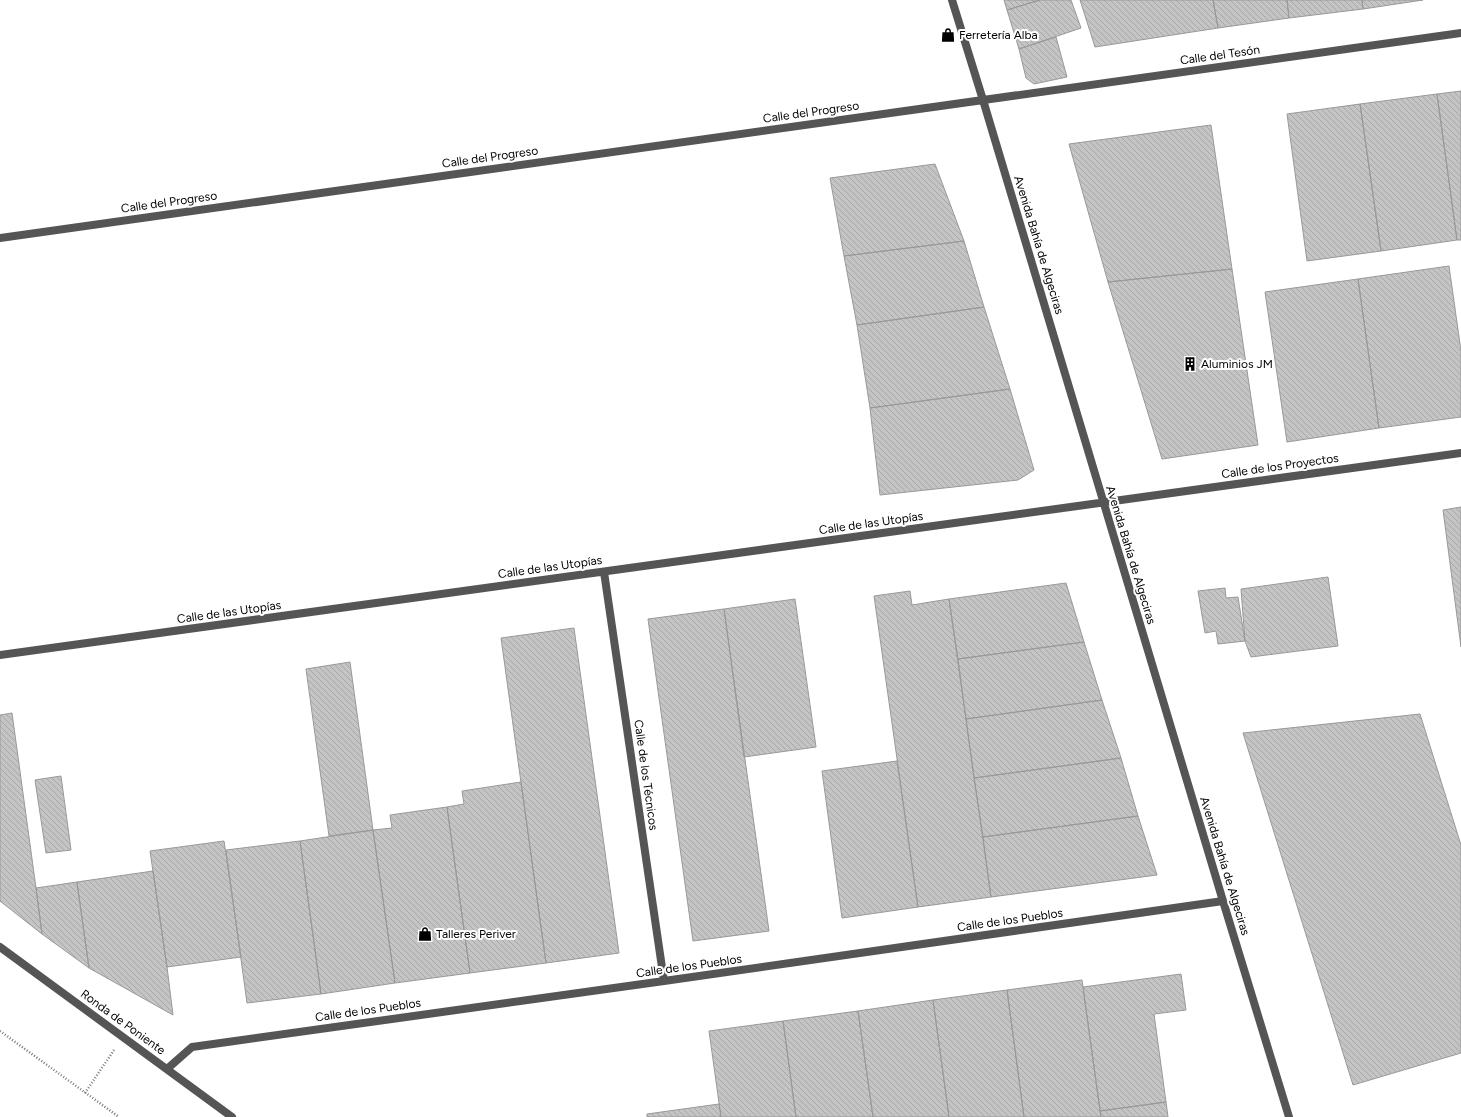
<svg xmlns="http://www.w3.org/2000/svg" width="1461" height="1117" font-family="Figtree,sans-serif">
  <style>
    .building { fill: url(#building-back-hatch); stroke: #999 }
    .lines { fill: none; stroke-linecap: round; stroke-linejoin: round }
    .path { stroke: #777; stroke-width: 2.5; stroke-dasharray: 1 2; stroke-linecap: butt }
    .minor { stroke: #555; stroke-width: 8 }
    .labels { text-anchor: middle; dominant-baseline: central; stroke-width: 4; stroke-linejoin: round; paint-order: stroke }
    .poi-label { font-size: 12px; fill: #000; stroke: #fff; text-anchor: start }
    .street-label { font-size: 12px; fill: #000; stroke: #fff }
  </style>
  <defs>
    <pattern id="building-back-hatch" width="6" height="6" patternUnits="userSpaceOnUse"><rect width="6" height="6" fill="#c4c4c4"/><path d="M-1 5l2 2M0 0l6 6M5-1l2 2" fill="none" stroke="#a7a7a7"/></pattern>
  </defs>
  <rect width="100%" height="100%" fill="#fff"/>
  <path class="building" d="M1004,0H1040L1007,10Z
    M1040,0H1071L1081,28L1019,49L1007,10Z
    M1080,0H1213L1218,28L1095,47Z
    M1213,0H1287L1289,18L1218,28Z
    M1287,0H1362L1363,9L1289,18Z
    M1362,0H1423L1363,9Z
    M1056,37L1067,77L1034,84L1026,78L1019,49Z
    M1461,91V240H1457L1437,94Z
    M1437,94L1457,240L1381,251L1360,104Z
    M1360,104L1381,251L1307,261L1287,114Z
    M1211,125L1232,269L1108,282L1069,144Z
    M935,164L964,241L844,256L830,178Z
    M964,241L984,307L857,325L844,256Z
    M1449,266L1461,351V417L1379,428L1358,279Z
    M1232,269L1258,445L1162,459L1108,282Z
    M1358,279L1379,428L1287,442L1265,292Z
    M984,307L1010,389L870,408L857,325Z
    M1010,389L1034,470L1018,480L880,495L870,408Z
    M1461,507V647L1443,510Z
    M1328,577L1338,646L1251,657L1245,641L1241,589Z
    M1066,583L1084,642L958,659L949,599Z
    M1225,588L1226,598L1238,597L1245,641L1218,644L1216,631L1205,633L1198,591Z
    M910,591L912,605L949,599L991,897L918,907L874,596Z
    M795,599L816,747L744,757L724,609Z
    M724,609L769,931L693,941L648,619Z
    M574,628L619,953L546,963L501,638Z
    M1084,642L1102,700L966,719L958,659Z
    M350,662L373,830L329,836L306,669Z
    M1102,700L1121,758L974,778L966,719Z
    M12,713L36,888L42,934L0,901V715Z
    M1420,714L1461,845V1053L1353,1085L1243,733Z
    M1121,758L1138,816L983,837L974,778Z
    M897,761L918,907L842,918L822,771Z
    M61,776L71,850L46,853L35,780Z
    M521,782L546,963L470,973L447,807L464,804L462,791Z
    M447,807L470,973L395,983L373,830L392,828L390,815Z
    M1138,816L1157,875L991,897L983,837Z
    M373,830L395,983L321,994L300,841Z
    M224,841L241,957L167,967L150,851Z
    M300,841L321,994L247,1003L226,850Z
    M153,871L167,967L173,1015L89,968L77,882Z
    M77,882L89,968L42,934L36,888Z
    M1181,974L1186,1010L1154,1014L1166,1102L1100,1111L1083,987Z
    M1082,980L1101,1117H1024L1007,990Z
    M1007,990L1024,1117H949L933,1000Z
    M933,1000L949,1117H873L858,1011Z
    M858,1011L873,1117H796L783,1021Z
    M783,1021L796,1117H721L709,1031Z
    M1166,1102L1168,1117H1101L1100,1111Z
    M719,1104L721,1117H647V1114Z"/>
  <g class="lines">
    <path class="path" d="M0,1031L119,1117
      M85,1093L114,1050"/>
    <path class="minor" d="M952,0L983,100L1223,901L1289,1117
      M0,238L1461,33
      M604,572L664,981
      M0,655L1461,453
      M0,947L232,1117
      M167,1069L192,1047L664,981L1223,901"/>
  </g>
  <defs>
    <symbol id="shop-bare" viewBox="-9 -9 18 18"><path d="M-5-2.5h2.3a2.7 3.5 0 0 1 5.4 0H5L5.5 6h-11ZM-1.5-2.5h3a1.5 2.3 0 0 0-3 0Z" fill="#000" stroke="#fff" stroke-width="2.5" paint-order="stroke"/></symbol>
    <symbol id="building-bare" viewBox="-9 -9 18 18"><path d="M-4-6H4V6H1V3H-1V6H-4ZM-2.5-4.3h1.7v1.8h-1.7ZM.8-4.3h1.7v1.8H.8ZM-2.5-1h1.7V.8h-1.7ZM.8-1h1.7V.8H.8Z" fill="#000" stroke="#fff" stroke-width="2.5" paint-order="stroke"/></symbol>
  </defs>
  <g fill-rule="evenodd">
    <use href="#shop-bare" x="938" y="25" width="20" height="20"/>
    <use href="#building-bare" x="1180" y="354" width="20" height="20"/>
    <use href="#shop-bare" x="415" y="924" width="20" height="20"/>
  </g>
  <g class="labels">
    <g class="poi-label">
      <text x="959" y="35">Ferretería Alba</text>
      <text x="1201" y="364">Aluminios JM</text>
      <text x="436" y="934">Talleres Periver</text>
    </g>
    <g class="street-label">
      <text transform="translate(1220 55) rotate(-8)">Calle del Tesón</text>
      <text transform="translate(811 112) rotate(-8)">Calle del Progreso</text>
      <text transform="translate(490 157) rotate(-8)">Calle del Progreso</text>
      <text transform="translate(169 202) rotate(-8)">Calle del Progreso</text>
      <text transform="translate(1039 245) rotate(73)">Avenida Bahía de Algeciras</text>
      <text transform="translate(1280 466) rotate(-8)">Calle de los Proyectos</text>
      <text transform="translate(871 523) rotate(-8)">Calle de las Utopías</text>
      <text transform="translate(1131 555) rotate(73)">Avenida Bahía de Algeciras</text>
      <text transform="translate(550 567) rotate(-8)">Calle de las Utopías</text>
      <text transform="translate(229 612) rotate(-8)">Calle de las Utopías</text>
      <text transform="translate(646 775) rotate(82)">Calle de los Técnicos</text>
      <text transform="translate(1225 866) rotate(73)">Avenida Bahía de Algeciras</text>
      <text transform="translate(1010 920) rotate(-8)">Calle de los Pueblos</text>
      <text transform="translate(689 966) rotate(-8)">Calle de los Pueblos</text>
      <text transform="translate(368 1010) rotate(-8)">Calle de los Pueblos</text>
      <text transform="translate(123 1022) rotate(36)">Ronda de Poniente</text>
    </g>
  </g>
</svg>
